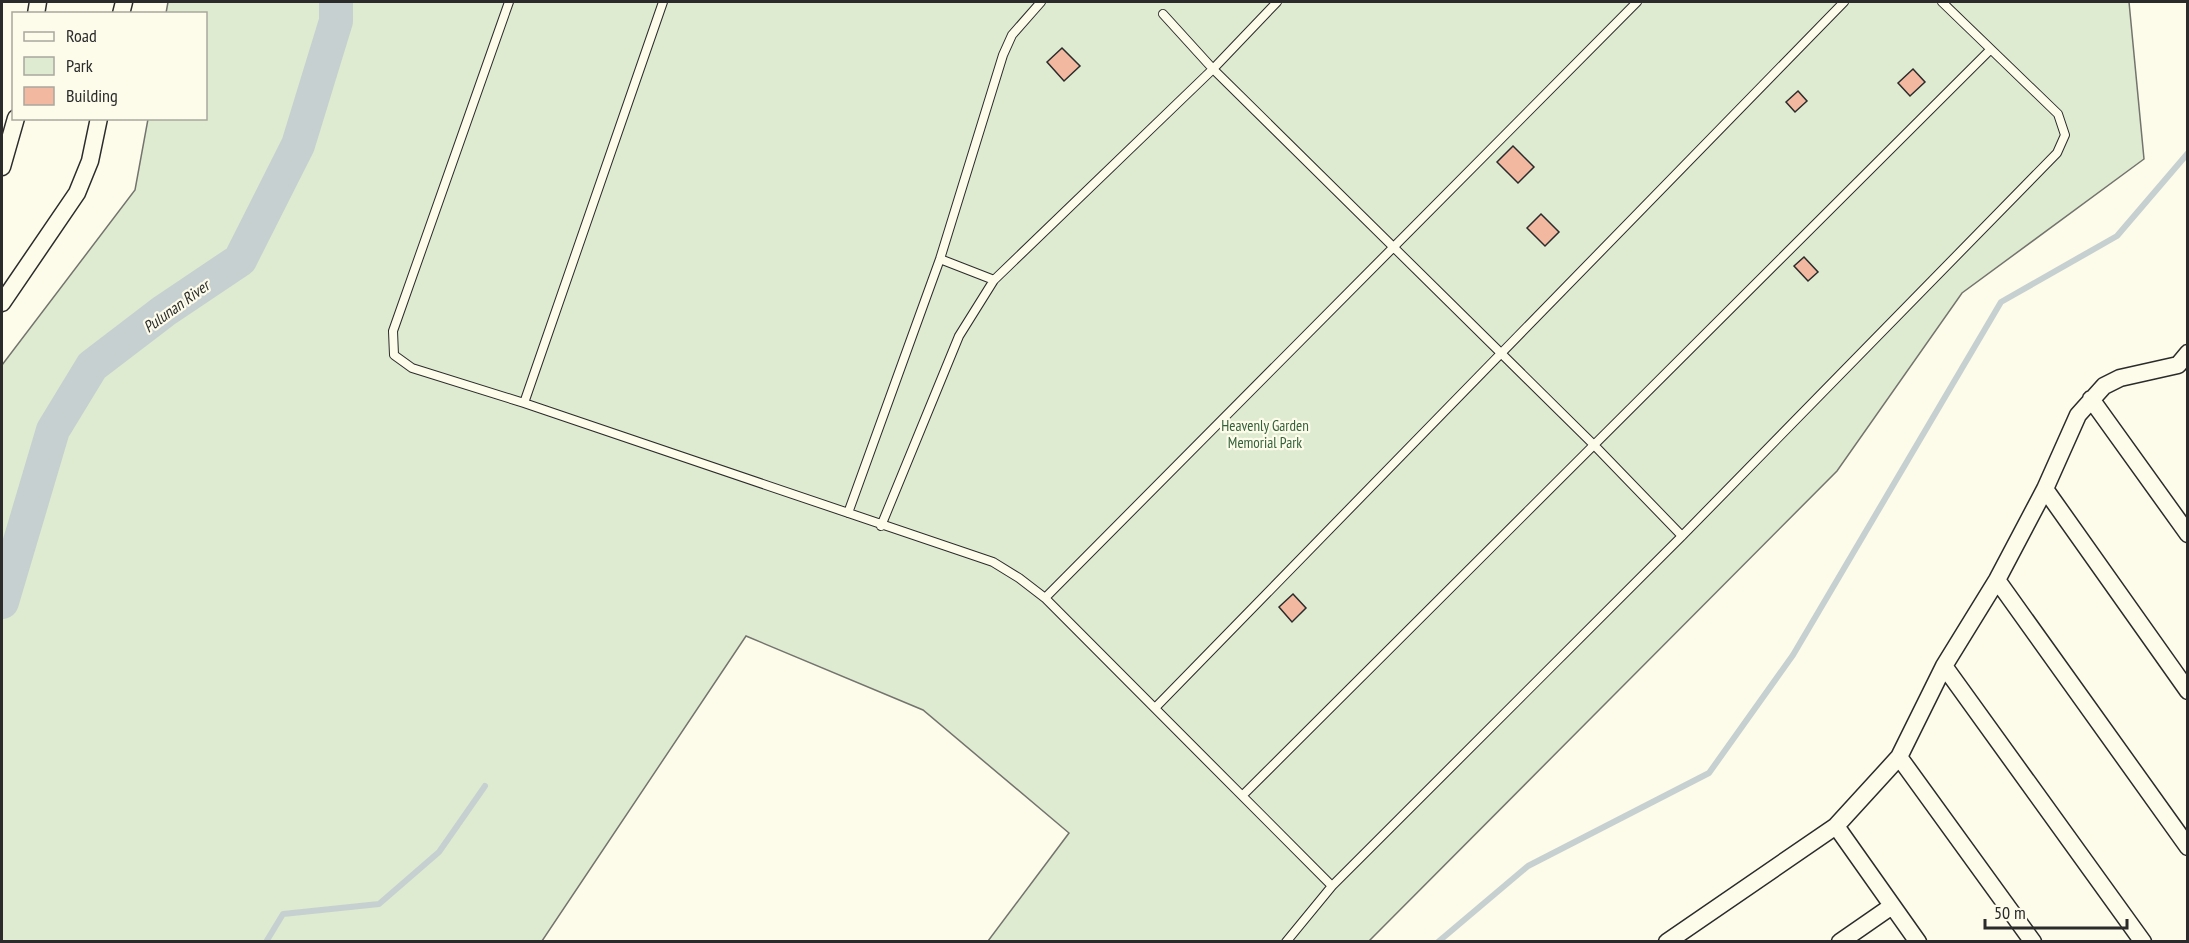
<svg xmlns="http://www.w3.org/2000/svg" width="2189" height="943" font-family="'PT Sans Narrow',sans-serif">
  <style>
    .green { fill: #deebd1; stroke: #74746e; stroke-width: 1.5 }
    .lines { fill: none; stroke-linecap: round; stroke-linejoin: round }
    .stream { stroke: #c7d0d0; stroke-width: 6 }
    .river { stroke: #c7d0d0; stroke-width: 34 }
    .building { fill: #f2b8a0; stroke: #2b2b2b; stroke-width: 1.5 }
    .lane-casing { stroke: #2b2b2b; stroke-width: 10 }
    .street-casing { stroke: #2b2b2b; stroke-width: 19 }
    .lane { stroke: #fdfbea; stroke-width: 8 }
    .street { stroke: #fdfbea; stroke-width: 16 }
    .labels { text-anchor: middle; dominant-baseline: central; stroke-width: 4.5; stroke-linejoin: round; paint-order: stroke }
    .park-label { font-size: 15px; fill: #34623c; stroke: #fdfbea }
    .water-label { font-size: 16px; font-style: italic; fill: #2b2b2b; stroke: #fdfbea }
  </style>
  <rect width="100%" height="100%" fill="#fdfbea"/>
  <path class="green" d="M168,2H2129L2144,159L1962,293L1837,471L1369,941H988L1069,833L923,710L746,636L542,941H2V365L135,190L148,119L206,118V14L166,13Z"/>
  <g class="lines">
    <path class="stream" d="M266,942L283,914L379,904L439,852L485,786
      M1438,942L1528,866L1709,773L1793,655L2001,302L2117,236L2188,153"/>
    <path class="river" d="M2,602L53,430L92,366L164,311L240,260L298,145L336,21V2"/>
  </g>
  <path class="building" d="M1062,48L1080,66L1064,81L1047,62Z
    M1913,69L1925,82L1910,96L1898,83Z
    M1798,91L1807,101L1795,112L1786,102Z
    M1513,146L1534,167L1518,183L1497,162Z
    M1541,214L1559,232L1545,246L1527,228Z
    M1804,257L1818,272L1808,281L1794,266Z
    M1293,594L1306,608L1292,622L1279,607Z"/>
  <g class="lines">
    <defs>
      <path id="lane" d="M509,2L393,331L394,355L412,368L524,403L993,562L1019,578L1045,598L1332,886
        M1163,14L1213,69L1594,445L1682,536
        M940,259L994,280
        M524,403L663,2
        M848,513L940,259L1003,55L1012,35L1041,2
        M881,526L959,336L994,280L1213,69L1277,2
        M1045,598L1637,2
        M1155,708L1844,2
        M1243,795L1990,50
        M1286,942L1332,886L1682,536L2057,153L2065,135L2058,114L1942,2"/>
      <path id="street" d="M36,14L38,2
        M121,14L124,2
        M2,167L16,118
        M2,303L77,193L90,161L99,118
        M2091,399L2188,534
        M2045,489L2188,691
        M1997,580L2188,847
        M1944,666L2143,942
        M1899,757L2033,942
        M1836,826L1918,942
        M1667,942L1836,826L1899,757L1944,666L1997,580L2045,489L2078,415L2104,386L2120,378L2178,365L2188,353
        M1840,942L1892,906"/>
    </defs>
    <use href="#lane" class="lane-casing"/>
    <use href="#street" class="street-casing"/>
    <use href="#lane" class="lane"/>
    <use href="#street" class="street"/>
  </g>
  <g class="labels">
    <g class="park-label">
      <text x="1265" y="425">Heavenly Garden<tspan x="1265" dy="17">Memorial Park</tspan></text>
    </g>
    <g class="water-label">
      <text transform="translate(176 306) rotate(-36)">Pulunan River</text>
    </g>
  </g>
  <rect width="2189" height="943" fill="none" stroke="#2b2b2b" stroke-width="6"/>
  <rect x="12" y="12" width="195" height="108" fill="#fdfbea" stroke="#a9a89e" stroke-width="1.5"/>
  <rect x="24" y="32" width="30" height="9" fill="#fdfbea" stroke="#a9a89e" stroke-width="1.5"/>
  <text x="66" y="42" font-size="18" fill="#2b2b2b">Road</text>
  <rect x="24" y="57" width="30" height="18" fill="#deebd1" stroke="#a9a89e" stroke-width="1.5"/>
  <text x="66" y="72" font-size="18" fill="#2b2b2b">Park</text>
  <rect x="24" y="87" width="30" height="18" fill="#f2b8a0" stroke="#a9a89e" stroke-width="1.5"/>
  <text x="66" y="102" font-size="18" fill="#2b2b2b">Building</text>
  <path d="M1985 919v9h142v-9" fill="none" stroke="#2b2b2b" stroke-width="3"/>
  <text x="1994" y="919" font-size="18" fill="#2b2b2b" stroke="#fdfbea" stroke-width="4.5" paint-order="stroke">50 m</text>
</svg>
